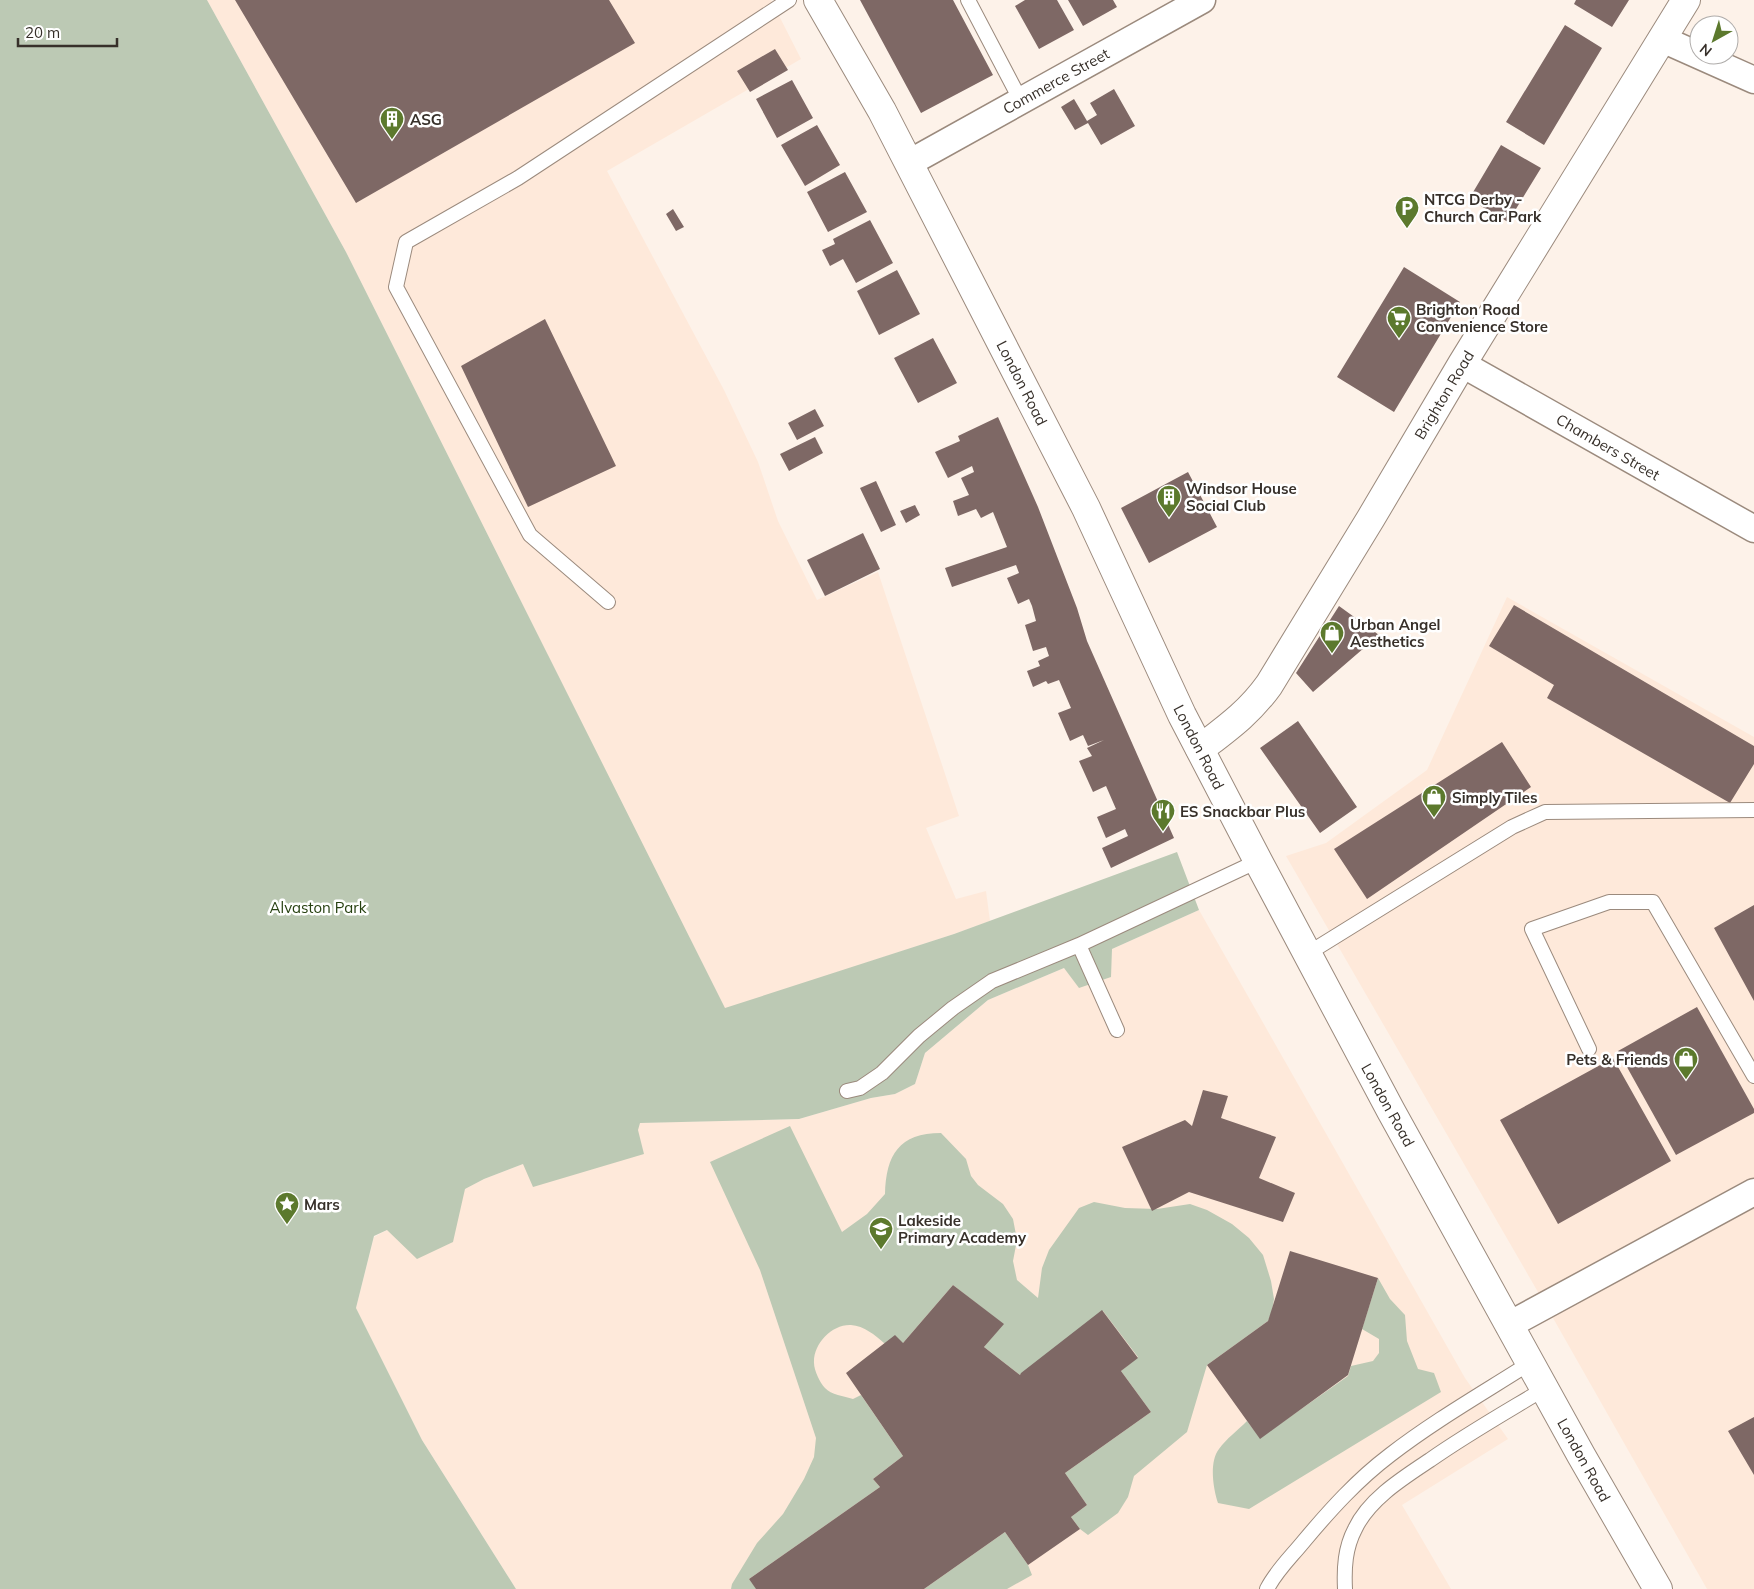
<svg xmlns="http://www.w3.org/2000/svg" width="1754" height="1589" font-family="Mulish,sans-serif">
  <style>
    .built { fill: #fee9da }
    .green { fill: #bcc9b4 }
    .building { fill: #7e6865 }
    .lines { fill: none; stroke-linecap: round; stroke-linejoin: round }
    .lane-casing { stroke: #9b8a7d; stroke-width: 16 }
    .street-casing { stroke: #9b8a7d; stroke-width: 29 }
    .secondary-casing { stroke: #9b8a7d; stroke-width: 30 }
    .primary-casing { stroke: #9b8a7d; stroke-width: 30 }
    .lane { stroke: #fff; stroke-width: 14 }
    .street { stroke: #fff; stroke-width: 26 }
    .secondary { stroke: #fff; stroke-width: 28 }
    .primary { stroke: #fff; stroke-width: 28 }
    .labels { text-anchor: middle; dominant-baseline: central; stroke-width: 5; stroke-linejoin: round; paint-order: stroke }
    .street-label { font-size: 15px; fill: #37302a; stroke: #fff }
    .poi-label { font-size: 15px; font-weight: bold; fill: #37302a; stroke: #fff; text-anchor: start }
    .park-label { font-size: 15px; fill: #264010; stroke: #fff }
  </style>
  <rect width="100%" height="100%" fill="#fdf2e9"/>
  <path class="built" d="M207,0H771L801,59L607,171L724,390L758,462L778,521L817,600L878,572L959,816L926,828L956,899L986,891L990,921L954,934L725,1009L346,252Z
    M1507,597L1754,737V1589H1707L1553,1318L1286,856L1326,843L1427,770Z
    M1199,910L1465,1378L1508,1439L1402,1505L1451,1589H516L422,1440L356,1308L374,1237L484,1179L631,1123L799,1119L871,1098L895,1094L915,1084L925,1053L988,1000L1064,968L1096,983L1110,977L1112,949Z"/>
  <path class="green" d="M0,0H207L346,252L725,1008L954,934L1177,852L1199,910L1112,949L1111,977L1079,988L1064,968L988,1000L925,1053L915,1084L895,1094L871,1098L799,1119L640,1123L638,1130L644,1154L533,1187L523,1164L484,1179L465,1189L453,1242L417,1259L387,1230L374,1236L356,1308L422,1440L516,1589H0Z
    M790,1126L842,1232L867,1214L885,1194C886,1155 899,1133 941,1133L966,1159L971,1176L978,1185L1003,1204L1013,1219L1017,1240L1013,1261L1017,1280L1038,1298L1042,1268L1049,1250L1079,1208L1094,1202L1125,1208L1157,1209L1190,1204L1207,1210L1232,1224L1249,1238L1263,1255L1271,1281L1274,1299L1272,1311L1268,1321L1207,1365L1187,1432L1134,1476L1128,1497L1118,1513L1088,1535L1080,1529L1071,1517L1087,1505L1065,1473L1151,1412L1121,1371L1138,1357L1103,1311L1020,1375L984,1347L1003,1324L953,1285L903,1343H884C875,1335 864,1326 851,1325C832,1324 813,1344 814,1363C814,1370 820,1383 825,1388C831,1395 844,1396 853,1399L861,1395L903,1456L873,1479L880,1487L749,1579L757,1589H731L732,1584L757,1543L783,1514L804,1479L814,1457L816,1438L760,1270L710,1162Z
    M1378,1278L1390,1299L1405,1315L1407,1341L1418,1369L1434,1373L1441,1392L1249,1509L1218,1503C1213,1488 1209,1462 1219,1449C1226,1439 1238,1430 1247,1421L1260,1438L1348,1376L1351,1366L1373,1361L1379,1353V1339L1362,1329Z
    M1005,1532L1028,1565L1032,1575L1007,1589H924Z"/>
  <path class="building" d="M235,0H609L635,43L356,203Z
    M860,0H953L993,75L921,113Z
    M1025,0H1057L1074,30L1039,49L1015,6Z
    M1068,0H1113L1117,7L1083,26Z
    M1576,0H1629L1612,27L1574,4Z
    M1565,25L1602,48L1544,145L1506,122Z
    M775,49L788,70L750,92L737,71Z
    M792,80L813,118L777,138L756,99Z
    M1114,89L1135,126L1101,145L1088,123L1075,130L1061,107L1074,99L1087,121L1097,115L1090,103Z
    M817,125L840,165L805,186L781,145Z
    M1501,145L1541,168L1508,222L1469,199Z
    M845,172L867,212L828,232L807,192Z
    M673,209L684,227L676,231L666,214Z
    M870,220L893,263L856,283L843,259L830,266L822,250L835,244L833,239Z
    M1404,267L1460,302L1394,412L1337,377Z
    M897,270L920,314L879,335L857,291Z
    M545,319L616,466L528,507L461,366Z
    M933,338L957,383L918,403L894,358Z
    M815,409L824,426L797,440L788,423Z
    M998,417L1038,507L1077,608L1087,641L1174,838L1111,868L1102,848L1128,836L1125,829L1106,838L1097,817L1116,809L1106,786L1093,792L1079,761L1092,756L1087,748L1104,740L1088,746L1083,735L1070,741L1058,713L1071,708L1059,680L1048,684L1046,681L1033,687L1027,671L1040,666L1038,661L1049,656L1046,647L1033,651L1025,625L1036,621L1032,606L1029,599L1018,604L1007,578L1019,573L1016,565L952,587L945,568L1007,547L993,512L981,518L976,509L958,516L953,501L969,495L961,478L974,472L972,466L948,478L935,452L960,441L958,436Z
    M815,437L823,453L789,471L780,454Z
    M1188,472L1217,527L1149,563L1121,508Z
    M876,481L896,525L881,532L860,488Z
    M915,505L920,515L906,523L900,511Z
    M863,533L880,569L825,596L807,560Z
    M1514,605L1754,746V764L1730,803L1547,698L1554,685L1489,646Z
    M1339,606L1379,635L1313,692L1296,673Z
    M1298,721L1357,807L1320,833L1260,748Z
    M1502,742L1531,787L1367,899L1334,849Z
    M1754,905V1001L1714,928Z
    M1697,1007L1754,1109V1113L1676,1155L1618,1051Z
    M1613,1058L1671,1161L1558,1224L1500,1120Z
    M1203,1090L1228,1096L1221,1118L1276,1137L1259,1178L1295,1193L1283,1222L1189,1192L1152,1211L1122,1147L1185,1120L1192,1126Z
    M1290,1251L1378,1278L1348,1375L1260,1439L1207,1365L1268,1321Z
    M953,1285L1004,1324L984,1347L1020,1375L1021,1373L1102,1310L1138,1358L1121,1371L1151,1412L1065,1473L1087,1505L1071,1517L1080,1529L1028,1565L1005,1532L924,1589H756L749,1579L880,1487L873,1479L903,1456L846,1373L895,1335L903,1343Z
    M1754,1417V1475L1728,1431Z"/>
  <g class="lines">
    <defs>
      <path id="lane" d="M968,0L1021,101
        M608,602L530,535L396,287L406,242L518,178L789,0
        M1079,945L1117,1030
        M1307,954L1512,827L1545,812L1754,810
        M1589,1049L1532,929L1609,902H1653L1754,1076
        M847,1091L860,1088L882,1073L919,1036L953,1008L992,981L1079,945L1258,861
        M1267,1589C1276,1571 1291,1557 1304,1541C1330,1510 1357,1480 1390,1455C1434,1421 1483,1393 1530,1363
        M1345,1589C1344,1568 1345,1548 1355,1529C1369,1499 1403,1478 1430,1460C1467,1434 1506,1412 1544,1389"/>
      <path id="street" d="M1662,39L1754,80
        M909,163L1202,0
        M1462,364L1754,529
        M1509,1325L1754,1192"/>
      <path id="secondary" d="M1200,749C1226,729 1249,713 1269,685L1371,518L1462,364L1686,0"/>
      <path id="primary" d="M818,0L882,111L1086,508L1182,715L1258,861L1391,1111L1581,1455L1658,1589"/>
    </defs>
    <use href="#lane" class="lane-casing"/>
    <use href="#street" class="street-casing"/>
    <use href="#secondary" class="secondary-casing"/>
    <use href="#primary" class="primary-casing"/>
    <use href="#lane" class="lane"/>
    <use href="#street" class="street"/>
    <use href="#secondary" class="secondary"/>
    <use href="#primary" class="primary"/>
  </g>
  <defs>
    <symbol id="building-pin" viewBox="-11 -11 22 30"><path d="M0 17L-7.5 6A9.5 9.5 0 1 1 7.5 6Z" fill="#5c792d" stroke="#fff"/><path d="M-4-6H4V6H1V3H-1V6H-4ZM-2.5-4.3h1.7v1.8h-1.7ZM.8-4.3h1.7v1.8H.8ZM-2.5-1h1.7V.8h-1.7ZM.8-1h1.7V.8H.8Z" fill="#fff"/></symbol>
    <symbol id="parking-pin" viewBox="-11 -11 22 30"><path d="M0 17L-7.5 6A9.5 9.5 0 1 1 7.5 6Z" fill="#5c792d" stroke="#fff"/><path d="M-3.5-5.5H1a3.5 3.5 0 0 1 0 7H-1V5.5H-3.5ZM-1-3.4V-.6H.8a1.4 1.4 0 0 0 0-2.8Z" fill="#fff"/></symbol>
    <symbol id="supermarket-pin" viewBox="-11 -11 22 30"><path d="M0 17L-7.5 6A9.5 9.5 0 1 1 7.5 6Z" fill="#5c792d" stroke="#fff"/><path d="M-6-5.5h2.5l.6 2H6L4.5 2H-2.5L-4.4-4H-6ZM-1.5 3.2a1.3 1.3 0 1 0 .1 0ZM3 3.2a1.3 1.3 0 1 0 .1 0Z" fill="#fff"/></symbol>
    <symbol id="shop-pin" viewBox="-11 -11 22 30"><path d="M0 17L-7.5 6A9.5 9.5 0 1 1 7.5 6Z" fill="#5c792d" stroke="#fff"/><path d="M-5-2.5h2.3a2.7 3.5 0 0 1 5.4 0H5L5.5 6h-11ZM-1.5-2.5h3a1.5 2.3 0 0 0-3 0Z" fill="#fff"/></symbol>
    <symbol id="restaurant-pin" viewBox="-11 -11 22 30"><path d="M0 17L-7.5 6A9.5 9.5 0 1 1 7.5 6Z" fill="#5c792d" stroke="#fff"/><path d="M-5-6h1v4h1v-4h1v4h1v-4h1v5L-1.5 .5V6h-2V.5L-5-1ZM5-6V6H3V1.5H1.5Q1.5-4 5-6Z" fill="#fff"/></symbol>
    <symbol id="sight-pin" viewBox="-11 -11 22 30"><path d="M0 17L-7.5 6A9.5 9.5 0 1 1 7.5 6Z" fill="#5c792d" stroke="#fff"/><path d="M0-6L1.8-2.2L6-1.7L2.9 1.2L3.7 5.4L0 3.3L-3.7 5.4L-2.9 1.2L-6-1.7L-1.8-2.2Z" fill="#fff"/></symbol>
    <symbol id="school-pin" viewBox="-11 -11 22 30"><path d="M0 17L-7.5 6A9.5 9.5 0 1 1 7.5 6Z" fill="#5c792d" stroke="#fff"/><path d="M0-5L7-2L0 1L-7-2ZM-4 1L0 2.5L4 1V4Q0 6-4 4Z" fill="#fff"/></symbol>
  </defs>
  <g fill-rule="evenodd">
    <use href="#building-pin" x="378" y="105" width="28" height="38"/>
    <use href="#parking-pin" x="1393" y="194" width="28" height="38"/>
    <use href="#supermarket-pin" x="1385" y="304" width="28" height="38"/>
    <use href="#building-pin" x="1155" y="483" width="28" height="38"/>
    <use href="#shop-pin" x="1318" y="619" width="28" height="38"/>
    <use href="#shop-pin" x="1420" y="783" width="28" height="38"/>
    <use href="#restaurant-pin" x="1149" y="797" width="28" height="38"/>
    <use href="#shop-pin" x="1672" y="1045" width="28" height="38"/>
    <use href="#sight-pin" x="273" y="1190" width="28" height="38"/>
    <use href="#school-pin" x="867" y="1215" width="28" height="38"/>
  </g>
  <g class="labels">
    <g class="street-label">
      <text transform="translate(1056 81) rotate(-29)">Commerce Street</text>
      <text transform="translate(1022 383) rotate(63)">London Road</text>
      <text transform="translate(1444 395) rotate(-59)">Brighton Road</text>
      <text transform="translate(1608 447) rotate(30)">Chambers Street</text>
      <text transform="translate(1199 747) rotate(63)">London Road</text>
      <text transform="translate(1388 1105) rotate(61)">London Road</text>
      <text transform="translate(1584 1460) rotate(61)">London Road</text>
    </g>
    <g class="poi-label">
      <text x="410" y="119">ASG</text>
      <text x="1424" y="199">NTCG Derby -<tspan x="1424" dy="17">Church Car Park</tspan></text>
      <text x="1416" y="309">Brighton Road<tspan x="1416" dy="17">Convenience Store</tspan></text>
      <text x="1186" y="488">Windsor House<tspan x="1186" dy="17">Social Club</tspan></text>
      <text x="1350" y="624">Urban Angel<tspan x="1350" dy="17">Aesthetics</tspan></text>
      <text x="1452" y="797">Simply Tiles</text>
      <text x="1180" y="811">ES Snackbar Plus</text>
      <text x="1668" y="1059" text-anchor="end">Pets &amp; Friends</text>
      <text x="304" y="1204">Mars</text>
      <text x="898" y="1220">Lakeside<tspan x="898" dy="17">Primary Academy</tspan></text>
    </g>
    <g class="park-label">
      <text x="318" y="907">Alvaston Park</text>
    </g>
  </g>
  <g transform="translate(1714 40) rotate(219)"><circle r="24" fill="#ffffff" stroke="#afacaa"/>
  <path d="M0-4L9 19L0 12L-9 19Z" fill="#5c792d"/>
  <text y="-8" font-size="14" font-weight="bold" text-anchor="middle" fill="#37302a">N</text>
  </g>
  <path d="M18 38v8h99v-8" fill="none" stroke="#37302a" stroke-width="2.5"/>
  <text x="25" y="38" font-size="15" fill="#37302a" stroke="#ffffff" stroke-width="4" paint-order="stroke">20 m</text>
</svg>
